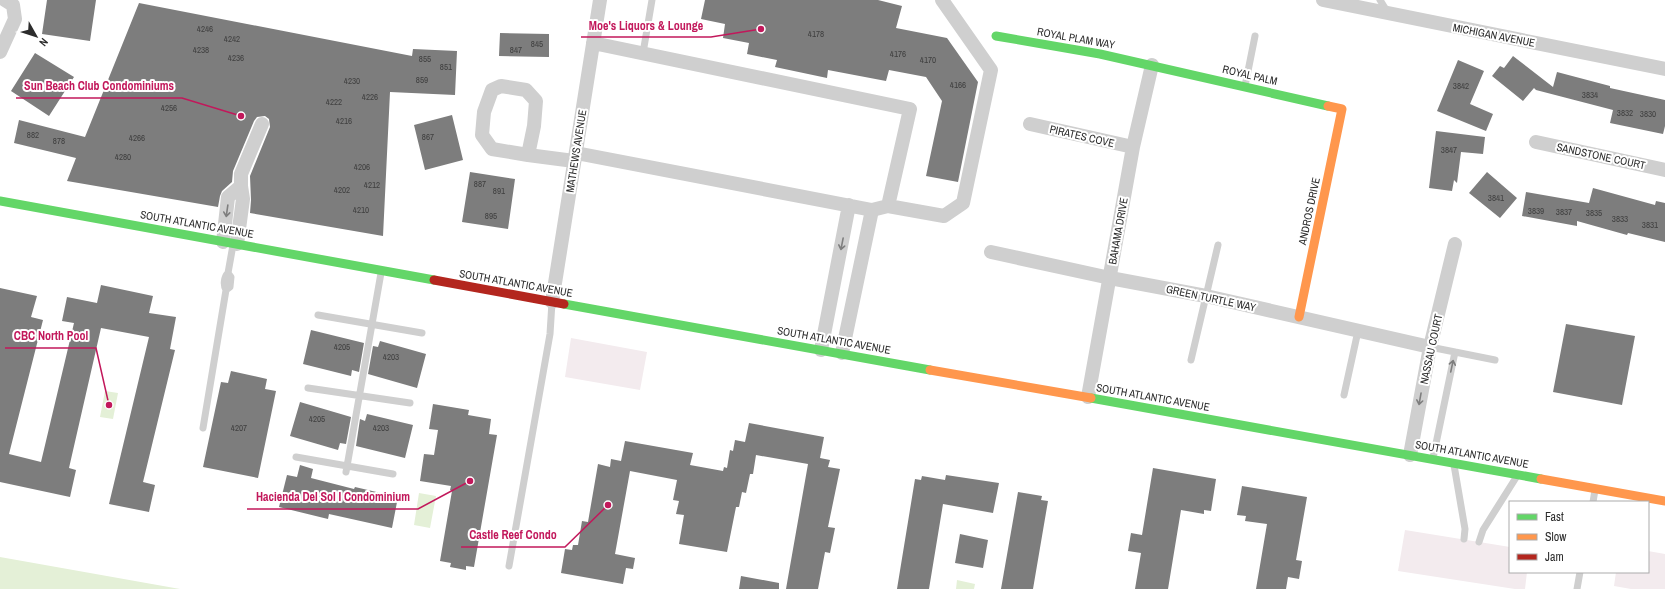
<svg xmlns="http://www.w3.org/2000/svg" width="1665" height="589" font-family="'Archivo Narrow',sans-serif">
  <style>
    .green { fill: #f3ebee }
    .water { fill: #e4f0d7 }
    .building { fill: #7d7d7d }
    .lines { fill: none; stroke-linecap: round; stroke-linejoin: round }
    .lane { stroke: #cfcfcf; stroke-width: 7 }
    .street { stroke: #cfcfcf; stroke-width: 14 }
    .fast { stroke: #63d668; stroke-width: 9 }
    .slow { stroke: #ff974d; stroke-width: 9 }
    .jam { stroke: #b3261e; stroke-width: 9 }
    .oneway { stroke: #7e7e7e }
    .labels { text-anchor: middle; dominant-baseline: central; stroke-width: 4; stroke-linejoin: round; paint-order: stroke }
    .number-label { font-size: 9px; fill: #404040 }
    .street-label { font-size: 11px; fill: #2c2c2c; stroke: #fff }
    .leader { fill: none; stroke: #c2185b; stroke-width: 1.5 }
    .callout-dot { fill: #c2185b; stroke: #fff; stroke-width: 1.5 }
    .callout-label { font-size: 12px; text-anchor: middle; font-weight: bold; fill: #c2185b; stroke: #fff; stroke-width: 4; stroke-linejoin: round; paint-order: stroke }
  </style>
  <rect width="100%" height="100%" fill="#fff"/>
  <path class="green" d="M571,338L647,352L640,390L565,377Z
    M1405,530L1510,547V572H1527L1525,589H1515L1398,571Z
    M1648,551L1665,554V589H1631L1614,586L1616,572H1648Z"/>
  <path class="water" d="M105,391L118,393L113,419L100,417Z
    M419,493L436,496L430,528L414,525Z
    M0,557L180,589H0Z
    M957,580L975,584L974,589H956Z"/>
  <path class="building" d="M47,0H96L90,41L42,34Z
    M705,0H878L902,6L896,28L947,38L978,82L958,182L926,176L942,101L926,77L889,70L886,81L828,70L827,78L775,67L777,60L747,54L749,43L723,38L725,24L701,19Z
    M139,3L412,56L413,49L457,51L455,95L390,92L383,236L250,213L251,200L250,176L270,127L269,119L265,116L257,117L254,121L233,171L232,182L222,191L220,196L218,207L67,181L76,158L14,143L19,120L85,137Z
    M500,33L549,34V57L499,56Z
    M35,53L74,77L49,116L11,91Z
    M1513,56L1553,87L1557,72L1610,86V88L1665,100V126L1663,134L1610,123L1613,110L1536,90L1534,88L1523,101L1492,76L1500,66L1504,68Z
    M1458,60L1484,71L1470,104L1493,114L1486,131L1437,111Z
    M452,115L463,160L425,170L414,125Z
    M1436,131L1485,137L1483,154L1461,152L1457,183L1454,180L1452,191L1429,188Z
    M470,172L515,179L508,229L462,222Z
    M1487,172L1517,198L1500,218L1469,193Z
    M1593,188L1655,205L1656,201L1665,203V242L1628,233L1627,235L1577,221V226L1522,216L1526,192L1589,203Z
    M101,285L153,296L149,313L176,317L170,349L175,350L143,482L155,485L149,512L109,504L149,337L101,328L69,468L76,470L70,497L0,482V288L37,296L31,317L43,320L9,454L41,462L74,323L62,321L67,297L97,303Z
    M1566,324L1635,336L1622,405L1553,392Z
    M311,330L364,343L359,372L352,370L351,376L303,364Z
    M380,341L426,354L417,388L368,374L373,346L378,347Z
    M231,371L267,379L265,389L276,391L258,478L203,467L221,382L228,383Z
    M300,402L351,417L346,444L340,443L338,450L290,436Z
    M433,404L469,410L468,415L491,419L489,434L497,435L474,567L466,566V570L450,567L451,563L440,561L452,491L450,490L451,486L420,481L424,454L434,455L438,430L429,429Z
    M367,414L413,425L405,458L356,446L360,419L365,421Z
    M749,423L824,437L820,458L830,460L828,467L840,469L828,527L835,528L830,553L825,552L818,589H786L808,464L756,455L753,474H750L746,493L742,492L739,507H736L727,552L679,544L684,515L676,514L679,501L673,500L677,480L630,471L615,554L635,558L633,569L626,568L623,584L561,573L565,549L572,550L573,545H578L582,521L588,522L598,464L610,467L611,459L621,461L625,441L693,453L690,465L723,471L724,467L727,468L730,450L733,451L735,440L745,442Z
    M300,465L313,469L311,478L354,489L355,487L398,497L392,528L329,514L328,519L279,507L287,475L297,477Z
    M1153,468L1216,479L1211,511L1204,510V514L1181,510L1168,589H1135L1141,553L1128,551L1131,533L1142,535Z
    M946,475L999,483L993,513L943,504L929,589H897L915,479L921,480L922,476L945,480Z
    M1242,486L1307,497L1296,560L1302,561L1299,579L1288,577L1286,589H1256L1267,524L1245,521L1246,516L1237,515Z
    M1018,492L1042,496L1041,500L1048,501L1033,589H1001Z
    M960,534L988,540L983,568L955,563Z
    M741,576L779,583V589H739Z"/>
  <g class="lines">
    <path class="lane" d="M1380,0L1388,13
      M643,53L652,0
      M1245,86L1255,36
      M226,290L230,287L231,277L228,273
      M318,315L422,333
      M1430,347L1495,360
      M1191,360L1218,245
      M308,388L410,403
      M1344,395L1358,331
      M203,428L226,290C223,285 224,277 228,273L233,245
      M296,457L393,474
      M1433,458L1455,352
      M1454,465L1465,529L1464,539
      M346,472L381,273
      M1593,502L1595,490
      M1479,542L1483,530L1517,476
      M509,566L550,334L552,302
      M1577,589L1580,572"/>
    <path class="street" d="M1323,0L1665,69
      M593,43L910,109L888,206L872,210
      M0,52L15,19L13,5L5,0
      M1030,124L1133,147
      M1536,142L1665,170
      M576,153L872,210L842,353
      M528,155L534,126L536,101L526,90L501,86L492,90L484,112L482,135L492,149L528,155L574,161
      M888,206L944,216L963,203L991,70L942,0
      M223,242L228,197L241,186
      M237,244L243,199L241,186V174L262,124
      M991,252L1110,278L1206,296L1430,347
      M552,302L600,0
      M821,350L849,205
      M1088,397L1133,147L1152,65
      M1410,455L1430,347L1455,244"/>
    <path class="fast" d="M996,36L1100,54L1328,106
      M0,201L434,280
      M564,304L930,370
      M1091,398L1541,479"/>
    <path class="slow" d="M1299,317L1342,109L1328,106
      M930,370L1091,398
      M1541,479L1665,501"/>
    <path class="jam" d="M434,280L564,304"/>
  </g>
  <defs><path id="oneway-shaft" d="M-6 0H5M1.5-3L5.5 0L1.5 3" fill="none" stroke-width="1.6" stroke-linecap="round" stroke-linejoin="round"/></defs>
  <g class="oneway">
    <use href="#oneway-shaft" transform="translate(227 211) rotate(98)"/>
    <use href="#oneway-shaft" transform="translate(842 244) rotate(101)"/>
    <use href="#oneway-shaft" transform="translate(1452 366) rotate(-78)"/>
    <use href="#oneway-shaft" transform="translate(1420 399) rotate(100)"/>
  </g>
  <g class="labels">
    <g class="number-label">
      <text x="205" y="29">4246</text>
      <text x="816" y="34">4178</text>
      <text x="232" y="39">4242</text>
      <text x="537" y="44">845</text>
      <text x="201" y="50">4238</text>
      <text x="516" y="50">847</text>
      <text x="898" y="54">4176</text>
      <text x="236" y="58">4236</text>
      <text x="425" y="59">855</text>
      <text x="928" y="60">4170</text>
      <text x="446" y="67">851</text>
      <text x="422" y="80">859</text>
      <text x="352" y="81">4230</text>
      <text x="958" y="85">4166</text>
      <text x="1461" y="86">3842</text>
      <text x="1590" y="95">3834</text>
      <text x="370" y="97">4226</text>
      <text x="334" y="102">4222</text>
      <text x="169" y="108">4256</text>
      <text x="1625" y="113">3832</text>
      <text x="1648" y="114">3830</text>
      <text x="344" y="121">4216</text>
      <text x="33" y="135">882</text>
      <text x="428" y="137">867</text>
      <text x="137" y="138">4266</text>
      <text x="59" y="141">878</text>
      <text x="1449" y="150">3847</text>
      <text x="123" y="157">4280</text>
      <text x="362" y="167">4206</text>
      <text x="480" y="184">887</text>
      <text x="372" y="185">4212</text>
      <text x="342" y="190">4202</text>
      <text x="499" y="191">891</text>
      <text x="1496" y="198">3841</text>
      <text x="361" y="210">4210</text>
      <text x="1536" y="211">3839</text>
      <text x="1564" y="212">3837</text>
      <text x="1594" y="213">3835</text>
      <text x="491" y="216">895</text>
      <text x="1620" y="219">3833</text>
      <text x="1650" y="225">3831</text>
      <text x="342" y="347">4205</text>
      <text x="391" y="357">4203</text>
      <text x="317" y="419">4205</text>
      <text x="239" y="428">4207</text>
      <text x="381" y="428">4203</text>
    </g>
    <g class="street-label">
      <text transform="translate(1494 35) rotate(11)">MICHIGAN AVENUE</text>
      <text transform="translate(1076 38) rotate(10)">ROYAL PLAM WAY</text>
      <text transform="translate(1250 75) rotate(13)">ROYAL PALM</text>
      <text transform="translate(1082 136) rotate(13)">PIRATES COVE</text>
      <text transform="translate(576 151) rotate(-81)">MATHEWS AVENUE</text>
      <text transform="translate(1601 156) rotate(12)">SANDSTONE COURT</text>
      <text transform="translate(1309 211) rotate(-78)">ANDROS DRIVE</text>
      <text transform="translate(197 224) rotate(10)">SOUTH ATLANTIC AVENUE</text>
      <text transform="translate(1118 231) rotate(-80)">BAHAMA DRIVE</text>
      <text transform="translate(516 283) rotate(10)">SOUTH ATLANTIC AVENUE</text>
      <text transform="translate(1211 298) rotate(12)">GREEN TURTLE WAY</text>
      <text transform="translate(834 340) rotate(10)">SOUTH ATLANTIC AVENUE</text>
      <text transform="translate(1431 349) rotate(-78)">NASSAU COURT</text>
      <text transform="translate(1153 397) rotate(10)">SOUTH ATLANTIC AVENUE</text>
      <text transform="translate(1472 454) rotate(10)">SOUTH ATLANTIC AVENUE</text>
    </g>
  </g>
  <path class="leader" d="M761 29L711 37H581M241 116L182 98H16M109 405L96 348H5M470 481L418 509H247M608 505L565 547H461"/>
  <g class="callout-dot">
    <circle cx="761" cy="29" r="4"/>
    <circle cx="241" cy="116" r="4"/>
    <circle cx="109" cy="405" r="4"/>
    <circle cx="470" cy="481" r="4"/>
    <circle cx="608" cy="505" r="4"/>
  </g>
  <g class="callout-label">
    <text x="646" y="30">Moe's Liquors &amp; Lounge</text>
    <text x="99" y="90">Sun Beach Club Condominiums</text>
    <text x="51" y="340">CBC North Pool</text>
    <text x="333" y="501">Hacienda Del Sol I Condominium</text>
    <text x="513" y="539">Castle Reef Condo</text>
  </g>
  <rect x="1509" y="501" width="140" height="72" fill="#ffffff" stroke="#ababab"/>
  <rect x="1517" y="514" width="20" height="6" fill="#63d668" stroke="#ababab"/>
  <text x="1545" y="521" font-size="12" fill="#2c2c2c">Fast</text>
  <rect x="1517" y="534" width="20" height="6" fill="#ff974d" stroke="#ababab"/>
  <text x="1545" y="541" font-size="12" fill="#2c2c2c">Slow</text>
  <rect x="1517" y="554" width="20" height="6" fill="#b3261e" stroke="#ababab"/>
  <text x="1545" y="561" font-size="12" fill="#2c2c2c">Jam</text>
  <g transform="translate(36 36) rotate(129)" stroke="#ffffff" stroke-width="3" paint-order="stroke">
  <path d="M0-3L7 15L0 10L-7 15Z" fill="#2c2c2c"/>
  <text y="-6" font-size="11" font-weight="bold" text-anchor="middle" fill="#2c2c2c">N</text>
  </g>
</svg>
